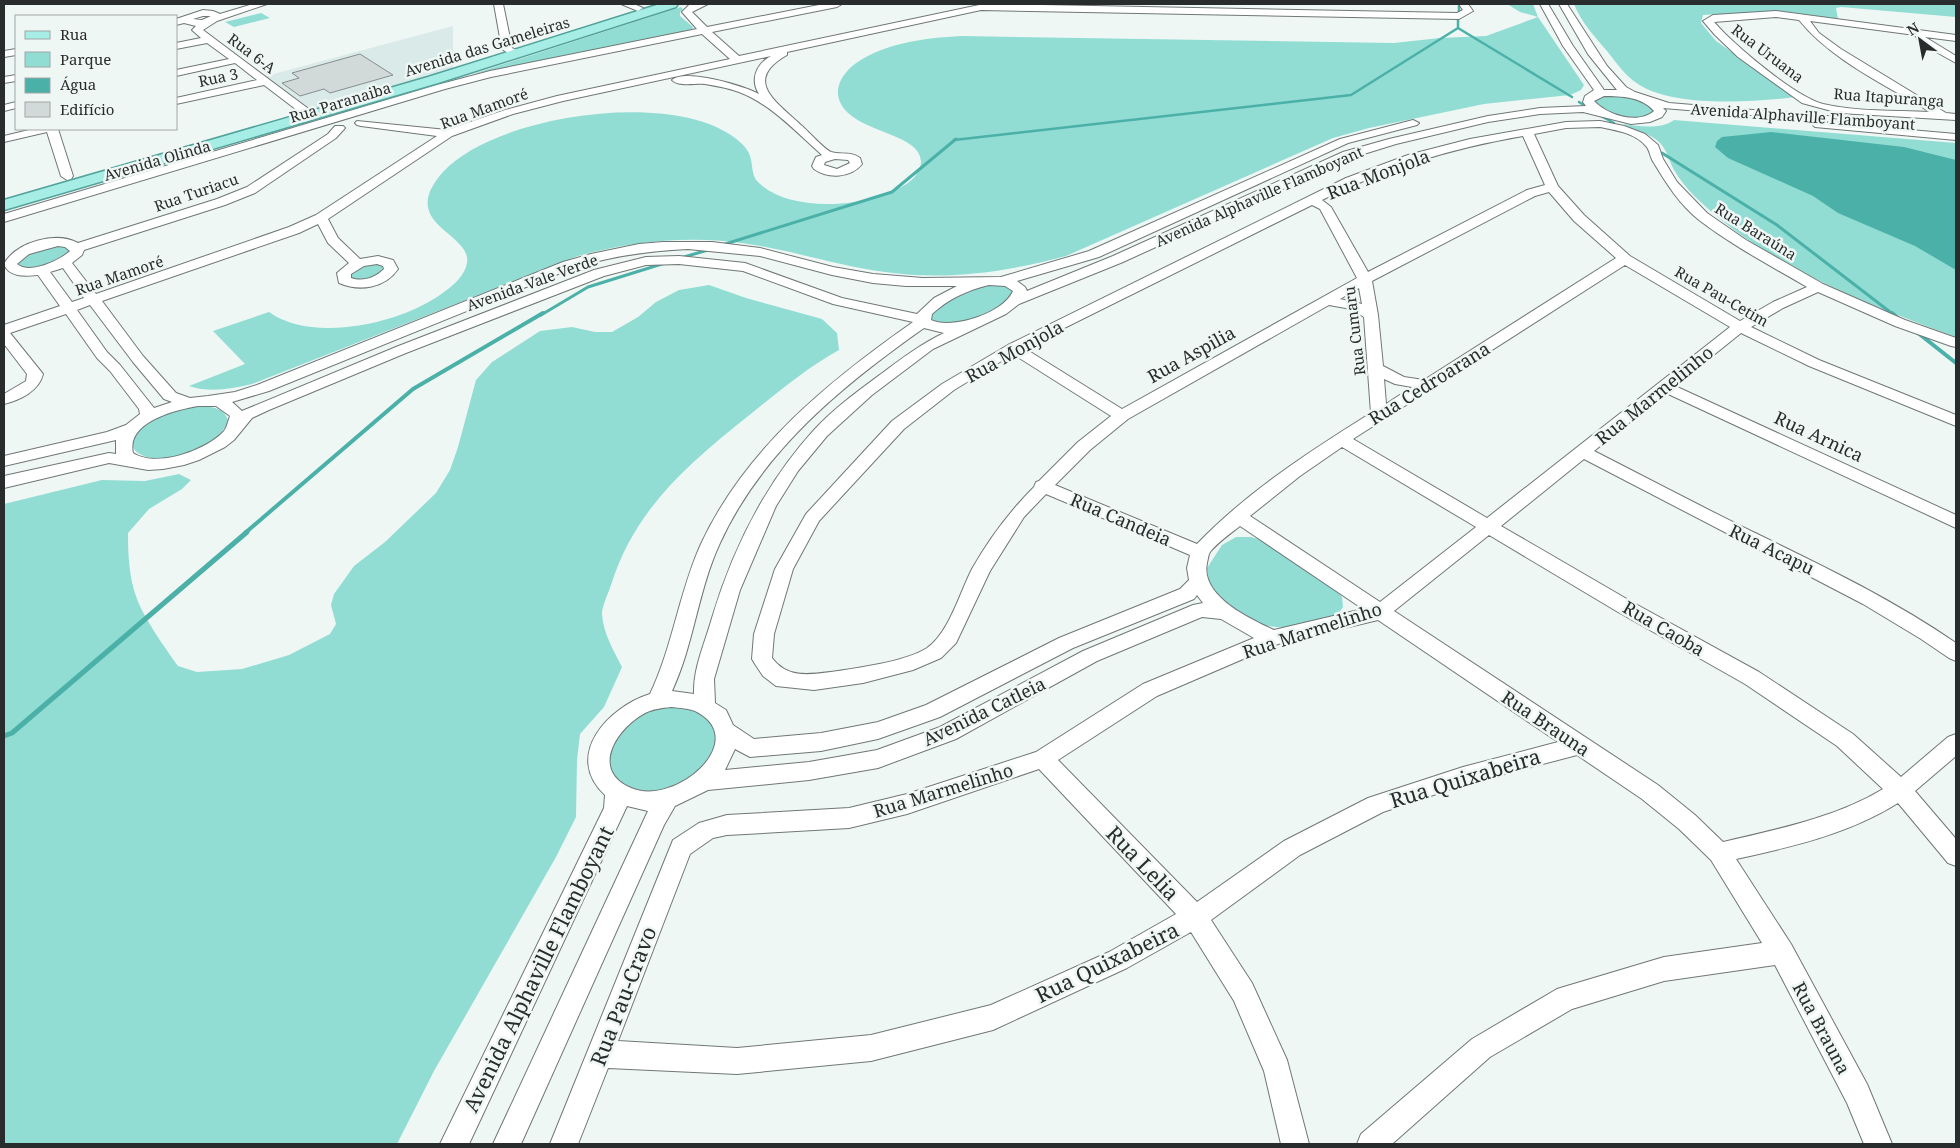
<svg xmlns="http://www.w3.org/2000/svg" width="1960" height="1148" font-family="'Noto Serif',serif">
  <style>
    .built { fill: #daeae8 }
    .green { fill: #91ddd4 }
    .water { fill: #4bb1a8 }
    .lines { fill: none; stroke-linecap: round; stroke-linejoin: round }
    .stream-far3 { stroke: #4bb1a8; stroke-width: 2.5 }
    .stream-far2 { stroke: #4bb1a8; stroke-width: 3 }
    .stream-far1 { stroke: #4bb1a8; stroke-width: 4 }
    .stream { stroke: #4bb1a8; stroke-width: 5 }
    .building { fill: #d2dad9; stroke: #878e8d }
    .minor-casing { stroke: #707776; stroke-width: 2 }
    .major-casing { stroke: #53a29a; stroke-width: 3 }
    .minor { fill: #fff; fill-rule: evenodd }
    .major { fill: #a6ede6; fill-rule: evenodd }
    .labels { text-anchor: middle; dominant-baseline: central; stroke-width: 5; stroke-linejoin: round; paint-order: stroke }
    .far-street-label { font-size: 15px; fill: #292c2c; stroke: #eff7f5 }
    .street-label { font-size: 18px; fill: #292c2c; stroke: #eff7f5 }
    .near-street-label { font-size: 21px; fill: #292c2c; stroke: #eff7f5 }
  </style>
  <rect width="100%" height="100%" fill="#eff7f5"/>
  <path class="built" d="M453,26V80L319,120L262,77Z"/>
  <path class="green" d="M1507,4H1533L1538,17L1584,85L1581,90L1570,95L1484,104L1369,128L1333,138L1066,256C1008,272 945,281 885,272C839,266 794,251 748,244C691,235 633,241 578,256L252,384C231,389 210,393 189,386L245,364L213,331L269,312C313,344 404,323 444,292C454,285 465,275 467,263C472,232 396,225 443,172C495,114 682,87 741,143C756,157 749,167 756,180C786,214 868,208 903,186C912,181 920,173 921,163C923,130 844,134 838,95C837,84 843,75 850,68C879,43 925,38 961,36L1394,43L1440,38L1486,36L1538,17L1520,12Z
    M1574,4H1956V17L1841,7L1836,8L1838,19L1781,11L1703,15L1701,23L1716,41L1796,97C1754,102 1674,108 1638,84C1625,76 1616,62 1607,51C1594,36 1581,22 1574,4Z
    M681,7L683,9L680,12V16L693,27L692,30L473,74Z
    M261,13L270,18L234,27L225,22Z
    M1616,95L1644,101L1653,108L1654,112C1632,124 1612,117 1594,102L1600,96Z
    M1674,120L1956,143V337C1877,308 1786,273 1720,219C1703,205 1685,189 1674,170C1669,161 1667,150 1660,143C1650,133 1635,131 1623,124C1639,126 1660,130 1674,120Z
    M63,245L71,250L70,253C53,263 39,271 19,266L17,263L18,259L38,248Z
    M376,263L385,267L384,272L367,280L350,278V273L356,268Z
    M991,284H1002L1014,290C1002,316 958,328 932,322L930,318C942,297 969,290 991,284Z
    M709,285L746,298L822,319L837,333L839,350C805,369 777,393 747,417C687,465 635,509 611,585C608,594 602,606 602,614C603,633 614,651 622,667L604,707L580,734L577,760L576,817L556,857L434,1071L397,1144H4V504L102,480L145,481L179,474L191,480L182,489L149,509L128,533C128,555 129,578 137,599C144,618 165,648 178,666L197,672L242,669L289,655L330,634L336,624L331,605L334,594L354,566L385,542L436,493L450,470L458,447L476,380L492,362L540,331L572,327L595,332H612L638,317L656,302L679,290Z
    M201,406C213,407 224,408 228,420C221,447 164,469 140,454C135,452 132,447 133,442C137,418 182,408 201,406Z
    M1236,537H1251L1265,541L1338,592L1342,597L1343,607L1338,614L1286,628L1260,625L1227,608L1209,584L1207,568L1222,545Z
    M661,705L691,707L712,720L719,743L696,779L649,794L621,785L607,764L612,739L632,717Z"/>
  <path class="water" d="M1771,132L1904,147L1956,160V270L1915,246L1838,213L1813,196L1728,158L1715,147L1717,141L1722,137Z"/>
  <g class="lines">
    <path class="stream-far3" d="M1459,5V14
      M1458,28L1572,97
      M1579,102L1585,106
      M1601,116L1614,123
      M954,140L1351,95L1458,28V18"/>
    <path class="stream-far2" d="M1662,153L1777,225L1894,315
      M722,245L892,192L956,139
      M684,257L708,250
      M541,315L588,287L665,263"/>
    <path class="stream-far1" d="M1892,313L1898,318
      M1918,333L1956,363
      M245,533L413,389L543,313"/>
    <path class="stream" d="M4,736L12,733L247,532"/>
  </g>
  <path class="building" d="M360,54L393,75L330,93L324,89L300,96L282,83L299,78L292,73Z"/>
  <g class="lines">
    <defs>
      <path id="minor" d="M253,4H267L217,21L203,30L314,113L316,115L314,117H306L264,85L176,104V98L257,80L235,63L176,76V70L229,59L207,43L176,49V43L201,38L192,30L196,26L184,23L176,25V19L203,10L213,11L220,14ZM203,16H211L202,20L193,19Z
        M494,4H503L512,48L520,52V56H512L502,49Z
        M621,4H634L643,8L638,11Z
        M693,4H708L692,12L707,27L824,4H842L837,7L712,32L739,56L984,4L1457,13L1463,10L1459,4H1468L1473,11L1459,19L981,10L787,52V55C741,81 778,103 802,126C809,132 824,149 831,152C841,155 851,151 860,158L862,164C851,178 828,179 814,169L812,166L816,157L822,155C797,133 771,104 739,92C728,88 717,86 705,84C695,83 679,87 672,80C685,68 744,86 759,94C750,80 756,64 771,56L563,101L513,114L452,136L328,219L338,238L360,259L378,256L393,260L398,269C385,288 360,292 339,283L337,273L349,263L328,243L318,224L299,233L102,301L143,356L176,393L190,398L208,396L235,392L257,385L563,262L591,254L639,244L663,242H712L760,248L833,267L873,274L923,278L1001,277L1089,251L1340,139L1413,120L1419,123L1417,125L1348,143L1099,257L1017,281L1025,287L1027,291L1113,256L1343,152L1389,139L1488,116L1540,108L1586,106L1583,102L1585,96L1594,90L1563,46L1540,4H1548L1573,46L1604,90H1617L1588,54L1559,4H1567L1607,66L1626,87L1635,92L1669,103L1839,117L1841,119L1835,122L1663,108L1666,111L1662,117L1650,122L1631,124L1583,112L1540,114L1488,122L1396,144L1351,158L1123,262L1019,304L1006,314L933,349L872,395L827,436L798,471L776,506L740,590L714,679L715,703L726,710L733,725L754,739L821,733L878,722L926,705L1059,638L1180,589L1189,580L1187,568L1190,555L1046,494L1024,517L990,571L956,643L941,658L913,670L863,683L814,690L776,686L763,676L755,664L752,659L754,634L775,569L806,514L892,421L942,384L1008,345L1346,178L1408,155L1470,139L1566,122L1600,121L1624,126L1645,134L1658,145L1663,159L1677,182L1707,213L1746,240L1823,284L1905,320L1956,338V347L1951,346L1895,326L1818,292L1783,308L1751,327L1819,360L1956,415V426L1809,366L1741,333L1675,386L1956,515V528L1666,393L1594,451C1647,478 1700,506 1753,532C1823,566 1892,599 1956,643V661L1949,658L1921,639L1863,604L1584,459L1501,526L1632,602L1759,672L1853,734L1901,777L1948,737L1956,734V756L1915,791L1956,839V866L1948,863L1898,803C1849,834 1791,847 1736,859L1791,944L1867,1084L1892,1144H1864L1847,1103L1775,965L1664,981L1572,1009L1490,1057L1392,1144H1357L1361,1134L1472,1039L1557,989L1664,957L1762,943L1711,860L1679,829L1642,799L1577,755L1463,785L1383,812L1300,855L1211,920L1252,983L1287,1060L1309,1144H1281L1264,1071L1234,1001L1191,932L1127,968L993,1030L871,1061L737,1074L608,1068L578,1144H550L673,840L699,823L727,815L849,808L907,794L1036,752L1143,684L1254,638L1221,619L1202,617L1097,661L956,739L878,768L809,780L708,790L675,806L664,825L521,1144H493L648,811L627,806L469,1144H440L604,808L605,795C563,756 608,707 650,694C673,646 679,592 701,544C745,449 829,381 913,322L833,304L743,271L679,264L646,265L604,276L406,353L269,410L252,418L234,440L225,447L199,460L184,465L163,469L148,470L109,463L4,488V476L109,453L116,454V440L4,466V456L107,432L126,425L140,414L139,409L110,371L97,358L66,314L10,333L43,374C39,391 20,400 4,404V394L26,381L27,374L4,344V325L60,306L38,275C26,276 9,278 4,264C16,242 56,231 78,243L217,199L247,187L328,134L335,126H343L345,128L336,138L255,193L225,205L84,250L82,255L72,263L96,294L289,227L316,215L437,136L361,126L357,125L355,123L357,121L447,130L505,110L557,96L730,59L702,34L491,77L445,89L4,222V214L437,85L490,71L697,29L682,12L689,5ZM1604,96C1622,96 1642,97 1654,111C1638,125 1607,115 1594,101ZM1600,127C1615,130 1635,133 1646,146C1650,150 1650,158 1654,163C1666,183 1680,205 1699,220C1733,246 1771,266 1807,287L1773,302L1740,321L1630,256L1584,215L1558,186L1534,134L1566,128ZM1523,136L1545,185L1527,190L1368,272L1331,207L1322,200C1386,168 1453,148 1523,136ZM835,159L848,160L850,163L837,169L824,165L825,162ZM1549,192L1574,221L1616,258L1424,380L1404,377L1383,366L1378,315L1372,281L1535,196ZM1312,205L1320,209L1357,278L1122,409L1024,348ZM58,246L65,247L70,251C60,260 30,275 17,264L29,254ZM688,249L760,256L832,275L873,283L906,286H957L934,298L917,314L842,298L745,263L679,256L646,257L594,270L396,347L242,411L232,402L269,391L573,268C611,256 648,251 688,249ZM377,264L383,266L384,269C375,278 363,282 351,278V274L364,266ZM1625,265L1730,327L1487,518L1353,439ZM63,268L84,298L72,302L50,272ZM989,285L1005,286L1013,291C1004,313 952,330 931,320L932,314C948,299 968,290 989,285ZM1359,288L1362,304L1340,299ZM90,305L133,362L164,399L172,402L154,408L120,365L107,352L77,310ZM1329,305L1351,309L1364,317L1371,413C1310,451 1247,492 1197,544L1055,485L1090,450L1128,419ZM924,328L944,333C921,344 901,359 881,374C858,391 833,409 814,430C765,484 733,548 712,618C705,643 693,668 694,694L672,691C694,644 698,590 720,543C762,451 843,385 924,328ZM1013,354L1111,416L1078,442L1039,481L1036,482L1034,487C1010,511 989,539 972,569C960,592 949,633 927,648C905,662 857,668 831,672C808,675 787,678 772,658L774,634L793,569L819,521L904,429L954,390ZM1384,379L1395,384L1412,387L1386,404ZM198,406H216L230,416C228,421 227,427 224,431C206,451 156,468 133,453C126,422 175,410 198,406ZM1342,447L1476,527L1380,602L1250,516L1300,476ZM1240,526L1363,609L1274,630C1250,619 1200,596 1207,563C1208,559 1208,555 1210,552C1218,542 1230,534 1240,526ZM1489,535L1618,612L1745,684L1837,746L1883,789C1835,818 1778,829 1723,842L1695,815L1658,785L1394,611ZM1197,595L1203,603L1193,605L1083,651L940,727L877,750L809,762L725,770L735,749L750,757L821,751L878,739L940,717L1073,648L1194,599ZM1378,620L1558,742L1463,767L1368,798L1284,841L1197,902L1058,760L1157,696L1278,644ZM671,707C679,708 690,708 697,712C751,741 675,807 631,788C589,770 617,728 645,713C653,709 662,708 671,707ZM1039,769L1176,914L1109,952L991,1005L871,1035L737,1048L618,1041L690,854L713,838L727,835L849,828L907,814Z
        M1776,11L1956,35V41L1925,37L1956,56V63L1920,43L1915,35L1810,21L1819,33L1841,49L1946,113L1956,114V120L1839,113L1802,103L1738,57L1715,35L1703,21L1713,15ZM1776,17L1799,20C1831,60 1886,85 1930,112C1895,110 1857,112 1823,104C1794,96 1734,45 1714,22Z
        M16,49V55L4,57V51Z
        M16,75V81L4,83V77Z
        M16,102V108L4,111V105Z
        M1819,122L1956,134V140L1815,127L1813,125Z
        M33,129H58L73,176L71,179L67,180L61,176L47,132L4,142V136Z"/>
      <path id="major" d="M660,4H678L676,7L438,83L4,210V200L428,77Z"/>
    </defs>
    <use href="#minor" class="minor-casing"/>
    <use href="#major" class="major-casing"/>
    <use href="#minor" class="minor"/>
    <use href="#major" class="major"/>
  </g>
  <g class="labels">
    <g class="far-street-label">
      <text transform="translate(487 46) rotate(-17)">Avenida das Gameleiras</text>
      <text transform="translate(252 53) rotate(37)">Rua 6-A</text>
      <text transform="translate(1768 53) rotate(37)">Rua Uruana</text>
      <text transform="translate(218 77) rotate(-12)">Rua 3</text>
      <text transform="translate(1889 97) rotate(4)">Rua Itapuranga</text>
      <text transform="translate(340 102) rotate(-17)">Rua Paranaiba</text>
      <text transform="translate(484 108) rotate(-20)">Rua Mamoré</text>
      <text transform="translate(1803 116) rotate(4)">Avenida Alphaville Flamboyant</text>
      <text transform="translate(157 160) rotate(-16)">Avenida Olinda</text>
      <text transform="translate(196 192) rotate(-19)">Rua Turiacu</text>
      <text transform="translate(1259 196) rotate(-24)">Avenida Alphaville Flamboyant</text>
      <text transform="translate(1756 231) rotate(32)">Rua Baraúna</text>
      <text transform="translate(119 275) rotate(-19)">Rua Mamoré</text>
      <text transform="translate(532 282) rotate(-20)">Avenida Vale Verde</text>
      <text transform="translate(1722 296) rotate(30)">Rua Pau-Cetim</text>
      <text transform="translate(1354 331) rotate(-97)">Rua Cumaru</text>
    </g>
    <g class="street-label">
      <text transform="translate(1378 174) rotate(-21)">Rua Monjola</text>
      <text transform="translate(1014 351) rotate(-29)">Rua Monjola</text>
      <text transform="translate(1191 354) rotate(-29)">Rua Aspilia</text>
      <text transform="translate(1429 383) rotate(-32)">Rua Cedroarana</text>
      <text transform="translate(1654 395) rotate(-39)">Rua Marmelinho</text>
      <text transform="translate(1819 436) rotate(25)">Rua Arnica</text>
      <text transform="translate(1121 519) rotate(23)">Rua Candeia</text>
      <text transform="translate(1772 549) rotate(26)">Rua Acapu</text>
      <text transform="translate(1664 628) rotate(30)">Rua Caoba</text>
      <text transform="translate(1312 630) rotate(-18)">Rua Marmelinho</text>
      <text transform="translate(984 711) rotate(-26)">Avenida Catleia</text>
      <text transform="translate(1546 723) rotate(34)">Rua Brauna</text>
      <text transform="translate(943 790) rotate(-17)">Rua Marmelinho</text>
      <text transform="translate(1822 1028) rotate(62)">Rua Brauna</text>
    </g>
    <g class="near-street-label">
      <text transform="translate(1465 778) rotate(-17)">Rua Quixabeira</text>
      <text transform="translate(1143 863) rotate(46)">Rua Lelia</text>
      <text transform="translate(1107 962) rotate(-26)">Rua Quixabeira</text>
      <text transform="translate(538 969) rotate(-64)">Avenida Alphaville Flamboyant</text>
      <text transform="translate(623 996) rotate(-69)">Rua Pau-Cravo</text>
    </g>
  </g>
  <rect width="1960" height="1148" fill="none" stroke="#292c2c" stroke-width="10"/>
  <rect x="15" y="15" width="162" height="115" fill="#eff7f5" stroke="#a0a6a5"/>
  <rect x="25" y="31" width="25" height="8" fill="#a6ede6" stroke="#a0a6a5"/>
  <text x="60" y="40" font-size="15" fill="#292c2c">Rua</text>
  <rect x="25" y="52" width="25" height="15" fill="#91ddd4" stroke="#a0a6a5"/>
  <text x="60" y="65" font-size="15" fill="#292c2c">Parque</text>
  <rect x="25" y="78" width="25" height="15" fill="#4bb1a8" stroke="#a0a6a5"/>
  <text x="60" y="90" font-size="15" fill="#292c2c">Água</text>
  <rect x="25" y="102" width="25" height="15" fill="#d2dad9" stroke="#a0a6a5"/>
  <text x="60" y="115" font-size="15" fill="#292c2c">Edifício</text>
  <g transform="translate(1920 40) rotate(328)" stroke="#eff7f5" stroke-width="4" paint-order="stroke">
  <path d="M0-4L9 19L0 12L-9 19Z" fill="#292c2c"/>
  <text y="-8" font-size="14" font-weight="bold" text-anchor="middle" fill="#292c2c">N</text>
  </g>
</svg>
